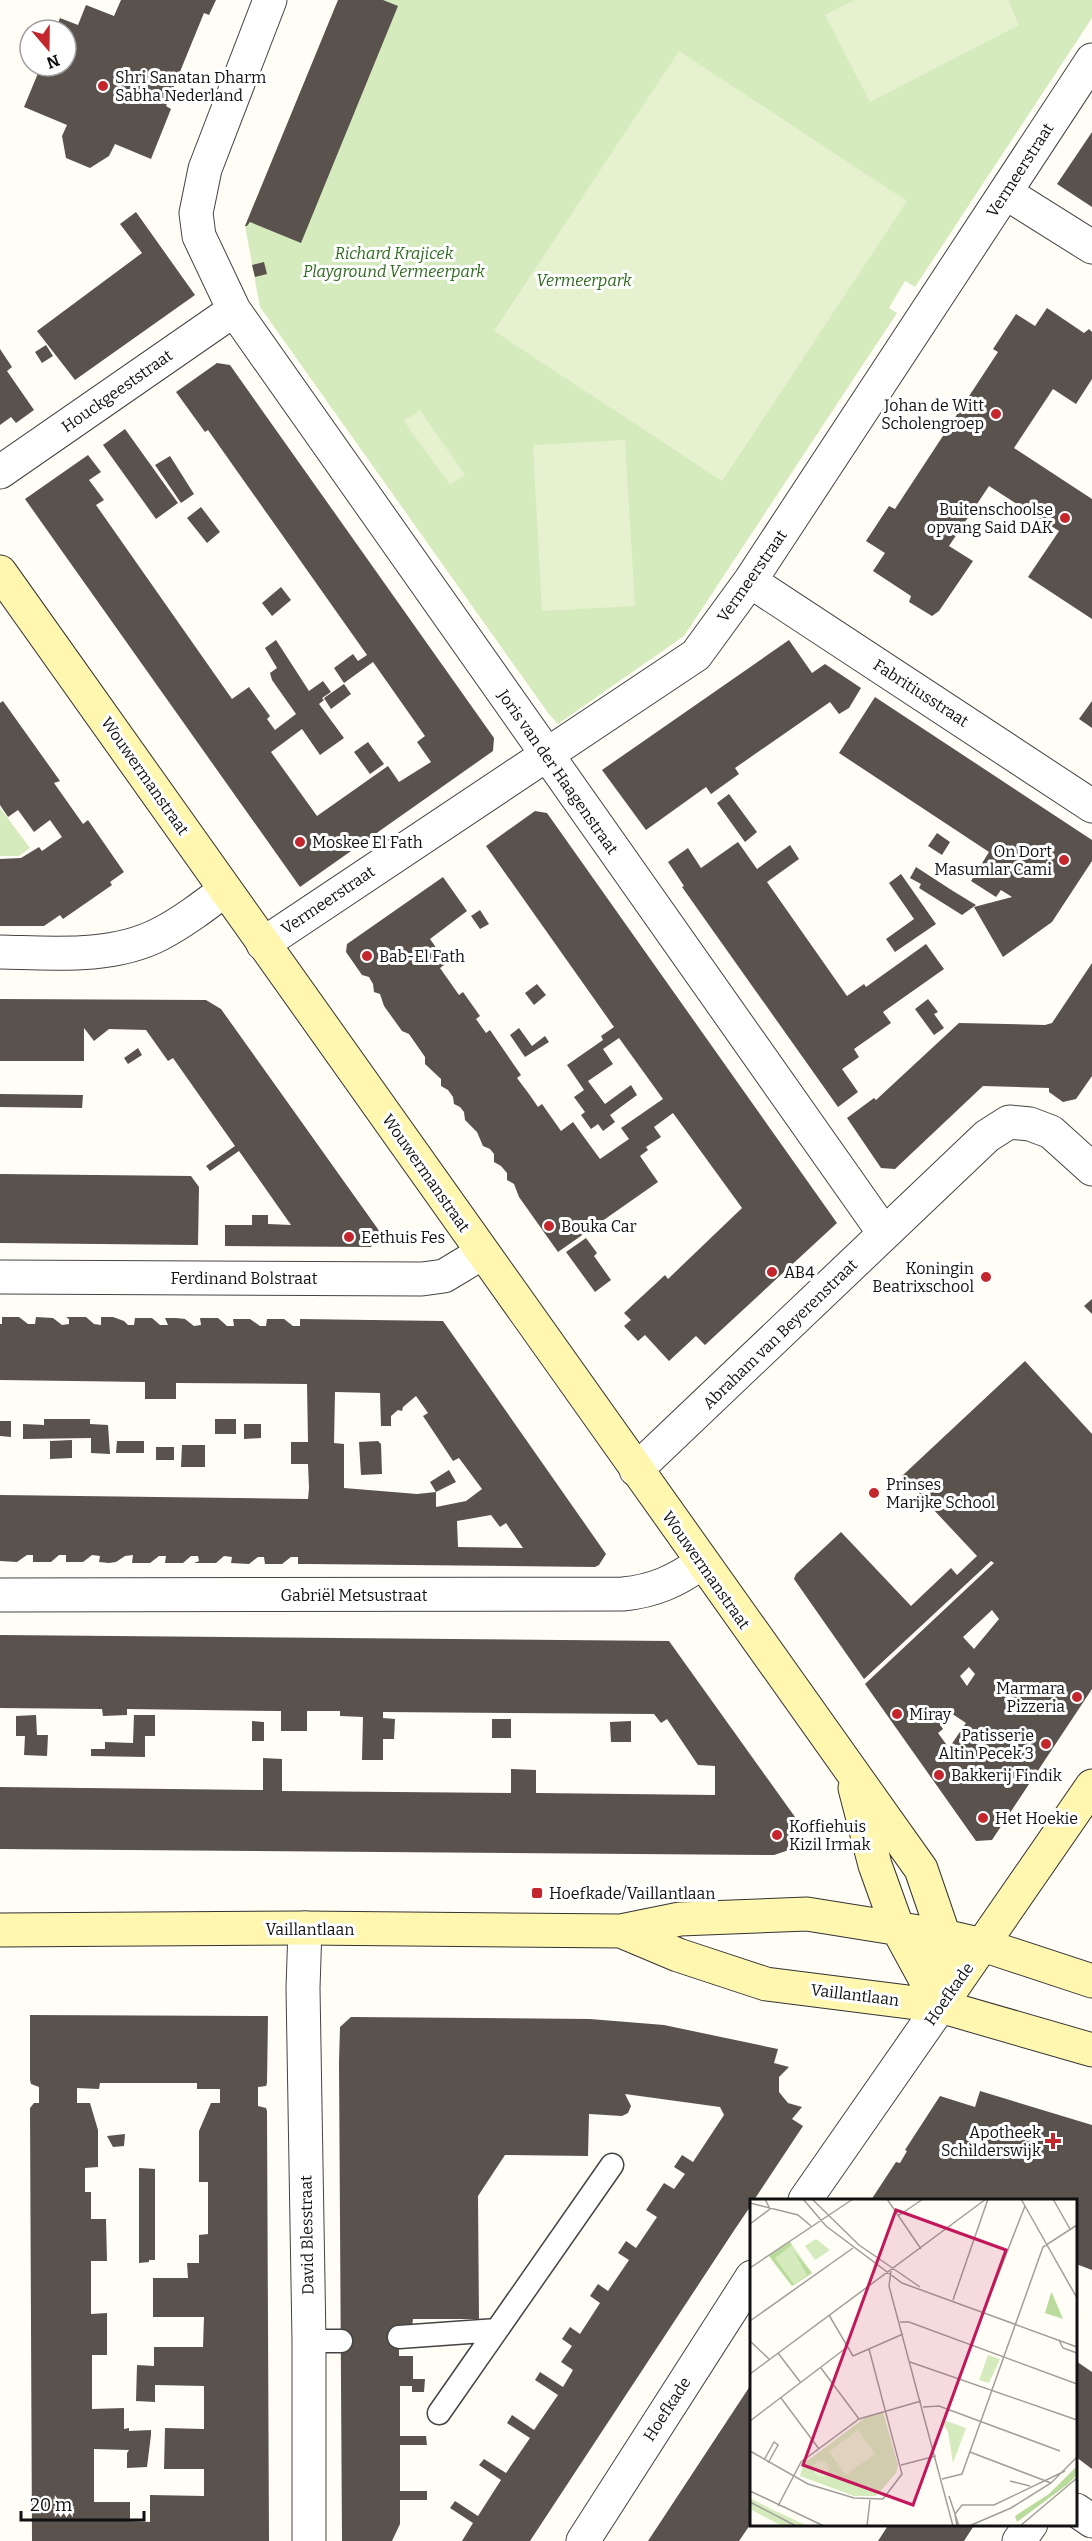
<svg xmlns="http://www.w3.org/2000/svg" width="1092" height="2541" font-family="Bitter,serif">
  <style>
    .green { fill: #d5ebbd }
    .pitch { fill: #e6f2cf }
    .building { fill: #5a524d; fill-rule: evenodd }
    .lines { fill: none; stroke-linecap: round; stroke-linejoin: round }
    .lane-casing { stroke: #444; stroke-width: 25 }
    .street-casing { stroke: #444; stroke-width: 35 }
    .secondary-casing { stroke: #333; stroke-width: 35 }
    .lane { stroke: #fff; stroke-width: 22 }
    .street { stroke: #fff; stroke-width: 33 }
    .secondary { stroke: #fff6b0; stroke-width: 33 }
    .poi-dot { fill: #c4262e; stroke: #fff; stroke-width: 2 }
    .labels { text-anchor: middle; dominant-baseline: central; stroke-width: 6; stroke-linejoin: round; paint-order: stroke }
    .poi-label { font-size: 16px; fill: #111; stroke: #fff; text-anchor: start }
    .street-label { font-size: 16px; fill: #111; stroke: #fff }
    .park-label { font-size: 16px; font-style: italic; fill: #2f6b1f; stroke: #fff }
    .inset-road { fill: none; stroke: #a09f9a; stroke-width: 1.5 }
    .view { fill: #c2185b; fill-opacity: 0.15; stroke: #c2185b; stroke-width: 3 }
    .inset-edge { fill: none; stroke: #111; stroke-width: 3 }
  </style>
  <rect width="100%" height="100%" fill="#fffdf5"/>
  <path class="green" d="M338,0H1092V18L915,287L905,281L889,308L897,313L684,636L558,724L548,713L260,307L245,226Z
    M0,808L30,848L19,856H0Z"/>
  <path class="pitch" d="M854,0H1008L1019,25L870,102L825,15Z
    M679,51L907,201L722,481L494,331Z
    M420,410L465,475L450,485L404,421Z
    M625,440L635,606L542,611L533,445Z"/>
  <path class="building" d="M121,0H216L209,15L204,13L166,106L171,109L151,159L115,144L109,156L90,168L66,158L62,136L67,125L24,107L41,66H66V30H55L60,18L78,25L86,5L114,16Z
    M338,0H383L398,6L301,243L250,222L247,226H245Z
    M1092,132V207L1057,184Z
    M136,212L195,295L75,380L37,331L142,253L120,224Z
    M264,262L267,274L255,277L252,265Z
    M1047,308L1084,333L1089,329L1092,332V379L1076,404L1053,389L1014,448L1092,499V619L1028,577L1059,531L989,486L949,546L973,561L939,611L932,616L909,602L911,596L873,571L885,553L866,541L889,506L895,509L998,352L993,349L1016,314L1035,326Z
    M46,345L53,356L42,363L35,352Z
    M0,349L12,367L7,371L34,410L16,423L11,417L0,425Z
    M217,363L230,365L494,738L493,751L300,887L25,499L88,455L101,472L89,480L104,500L96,505L232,699L249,687L270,716L267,719L275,730L296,714L272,680L270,673L277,668L265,648L276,640L309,691L323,681L331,692L322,698L324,700L319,704L344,738L320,755L302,729L271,752L317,816L388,766L399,782L431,762L417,742L425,736L373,662L344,683L334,668L353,654L358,661L367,655L208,430L205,432L176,392Z
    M125,429L178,503L156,519L103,445Z
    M170,456L194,494L181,503L155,465Z
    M201,507L220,532L207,543L187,518Z
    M281,587L291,600L272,616L262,603Z
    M789,640L812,673L825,664L861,688L849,708L839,714L830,702L735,768L739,774L711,794L706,787L646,830L602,770Z
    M344,684L351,694L331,709L324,698Z
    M875,697L1092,840V861L1052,922L1003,957L974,907L1012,897L1001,890L996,897L971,881L989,852L839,753Z
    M3,701L60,781L54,783L83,824L88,820L124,872L110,882L112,885L63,919L60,915L44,926H0V859L21,858L39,847L42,851L62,837L50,820L34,832L18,810L8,817L0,805V703Z
    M1092,701V728L1079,719Z
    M368,742L384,764L370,774L354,752Z
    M729,794L757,832L745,842L717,803Z
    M535,811L547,813L837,1223L705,1345L696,1336L669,1361L645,1335L638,1341L624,1326L631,1320L624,1313L665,1275L668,1279L742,1208L673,1113L654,1127L661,1137L646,1147L648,1150L640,1156L658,1182L558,1252L519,1197L514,1184L507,1180V1173L501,1166L494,1162V1154L490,1149L483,1146L477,1132L465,1120L464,1112L460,1107L454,1104L453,1097L448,1090L441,1086V1079L425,1064V1057L409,1034L402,1031L384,1006L380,994L374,992L373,984L369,977L362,975L346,952L347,944L443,877L467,911L430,939L447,963L440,968L459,995L463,992L480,1016L476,1019L486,1033L490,1030L521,1075L517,1078L529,1094L538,1107L542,1104L561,1131L573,1122L600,1159L629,1139L621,1128L663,1099L619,1038L603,1049L613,1064L588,1081L605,1104L631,1085L637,1095L610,1115L615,1122L603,1131L598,1124L591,1129L581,1115L585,1112L574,1097L584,1090L567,1065L603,1040L601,1036L614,1027L486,846Z
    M937,833L950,842L942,855L928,846Z
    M738,842L757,869L790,845L799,859L767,882L847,996L864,984L866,987L926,944L944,969L883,1012L891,1023L854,1049L859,1057L842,1069L858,1092L838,1107L682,887L684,886L668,862L688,848L701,868Z
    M916,867L953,891L976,905L962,915L919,888L921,884L910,878Z
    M901,874L936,924L895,952L886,939L914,919L889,883Z
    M480,910L489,924L480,929L471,916Z
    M1092,963V1076L1076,1099L1063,1102L1049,1092V1088L983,1086L895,1169L881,1168L847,1118L874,1098L876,1100L959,1023L1045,1025L1052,1023Z
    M537,984L546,995L534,1005L525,993Z
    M0,999L206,1000L221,1009L380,1232L371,1247L225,1246V1225H252V1215H268V1224L291,1225L239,1151L210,1171L206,1166L235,1146L173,1058L168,1061L146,1030L109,1029L94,1041L84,1028V1061H0Z
    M928,999L938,1012L934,1014L944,1028L934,1035L915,1009Z
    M519,1028L532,1046L545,1036L549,1042L525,1057L510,1035Z
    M138,1048L142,1055L128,1064L124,1058Z
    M0,1094L83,1095L82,1108L0,1107Z
    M0,1174L191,1176L199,1187L198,1245L0,1243Z
    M586,1238L597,1253L594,1256L611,1280L595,1292L566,1252Z
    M1092,1299V1314L1084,1306Z
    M2,1317H19L28,1324H35L36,1317L53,1318L62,1325L69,1324V1319L66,1317H86L94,1324L101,1325V1317H113L124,1321L128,1325H134L135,1318H152L160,1325H168L165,1318H176L185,1319L194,1326L201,1325L200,1318H218L227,1326H234L233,1319H250L260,1326H266L267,1319H284L293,1326H300V1319L443,1321L606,1554L599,1565L595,1567L308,1564H298V1557H291L282,1564H265L264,1557H258L249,1564L231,1563L232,1557L224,1556L216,1563H194L199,1561L198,1556H191L183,1563H165L166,1556H159L150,1563H132L133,1555L125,1556L116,1562L109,1563L99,1562L100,1556L92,1555L83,1562H66V1555H59L51,1562H33V1555H27L17,1562L0,1561V1495L308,1499L309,1488L308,1464H291V1442H308L307,1384L176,1383V1399H145V1382L0,1380V1324H2ZM335,1392L380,1393L381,1426H391V1416L398,1410L402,1411L403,1407L416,1396L428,1413L423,1416L453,1461L459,1458L482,1489L466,1501L436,1507V1492L456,1482L449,1470L430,1482L436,1492L417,1494L344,1488V1444L334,1443ZM491,1515L500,1527L506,1523L523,1548L458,1547L457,1521Z
    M1025,1361L1092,1434V1689L992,1840L976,1841L865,1684L994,1563L991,1561L864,1679L794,1579L796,1574L841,1532L911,1606L951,1568L957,1575L977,1556L902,1476ZM992,1610L999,1619L974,1649L963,1637ZM969,1667L975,1674L967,1686L960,1676ZM951,1713L966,1723L949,1748L938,1733L943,1729L938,1721Z
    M44,1419H90V1424L108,1425L110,1454L91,1453V1438L23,1439V1424L44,1425Z
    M215,1419H236V1434H215Z
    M0,1421H11V1437L0,1436Z
    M244,1424H261V1438L244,1439Z
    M72,1440V1458L50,1459V1441Z
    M117,1441H144V1453H116Z
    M378,1441L381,1444L382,1474L361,1475L359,1442Z
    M182,1445H205V1467H181Z
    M156,1447H174V1460H156Z
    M0,1635L669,1641L795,1817L797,1822L798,1837L789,1850L774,1855L0,1849V1787L263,1790V1758L282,1759V1791L511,1793V1769L536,1770V1793L715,1795V1766L698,1765L667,1719L661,1723L654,1714L383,1712V1718L395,1719L394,1739H383V1760H362L363,1717L340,1716V1711H307V1731H281V1711L127,1709V1715L103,1716L102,1709L0,1708Z
    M36,1715L37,1735H48L47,1756L24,1755L25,1736H16V1716Z
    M134,1715H155V1736H145V1757L91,1756V1749H105V1742L133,1743Z
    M492,1719H511V1738H492Z
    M252,1721L264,1722V1741H252Z
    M631,1721V1742H611L610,1722Z
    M30,2015L268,2016L267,2083L266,2086L258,2087V2106L266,2108L267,2111L269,2541H32L30,2108L34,2103H39V2087L31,2084L30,2080ZM100,2083H197V2089H220V2103H211L199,2131V2182H208V2234L199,2235V2263H187L188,2278H153V2317H204L203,2347H154V2366L137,2365L136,2401L155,2402V2385L204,2386V2429L165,2428L164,2469H204V2496L150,2495V2522L130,2521V2502H94V2449L129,2450L127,2453V2468L147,2467L151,2435V2430L129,2431V2428L124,2429V2408L92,2409V2355H107V2313L91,2314V2261H107L106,2219H91V2192H85V2168L98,2167V2130L90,2103H77V2088L99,2089Z
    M351,2017L590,2019L664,2025L778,2049L774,2063L789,2067L779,2077V2092L788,2103L802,2107L792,2119L803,2126L754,2200H752V2204L735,2229L530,2541H462L473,2523L450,2508L455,2501L478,2516L501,2480L479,2465L484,2459L506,2473L530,2438L507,2423L512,2415L534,2430L558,2395L535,2380L540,2372L563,2387L573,2370L561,2362L572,2346L562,2339L570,2327L580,2334L600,2303L590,2296L598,2284L608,2291L629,2260L618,2253L626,2241L636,2248L657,2217L646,2210L664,2183L674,2189L685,2174L674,2167L682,2155L693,2162L724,2115L720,2107L625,2094L631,2106L628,2113L622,2116L589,2114L588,2156L505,2155L478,2196L479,2319H413L412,2327L399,2337V2356H413V2379H425L424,2392H412V2386H400V2436H426L427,2445H400V2491H427V2500H400V2524L392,2541H342L339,2062L340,2027Z
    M980,2091L1092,2125V2270L1076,2264V2200H871L896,2162L900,2163L907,2151L905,2150L940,2096L975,2107Z
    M125,2134L124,2146L113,2147L107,2136Z
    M139,2168L155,2169V2260H149V2262L139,2263Z
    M1076,2361L1092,2372V2469L1076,2457Z
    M752,2383V2522L739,2541H648Z
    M889,2524H975L964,2541H878Z"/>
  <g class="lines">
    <defs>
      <path id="lane" d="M399,2337L497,2330
        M309,2341H341
        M439,2413L612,2165"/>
      <path id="street" d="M270,0L205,169L196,213L199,236L234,310L884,1233
        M1006,193L1092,247
        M0,472L234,310
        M750,581L1092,806
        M263,944L696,655L750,581L1092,60
        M0,952C52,953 112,959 160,934C183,922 204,906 225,890
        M0,1277L422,1279L444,1276L482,1253
        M636,1470L987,1136L1009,1122L1030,1124L1051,1132L1092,1169
        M0,1595L623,1594C654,1591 676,1581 701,1563
        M305,1928L303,1988L309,2341V2541
        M805,2200L940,2006
        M1076,2510L1092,2521
        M583,2541L752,2277
        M1019,2541L1031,2524"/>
      <path id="secondary" d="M0,572L921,1869L944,1936L940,2006
        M855,1788L875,1865L898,1929L940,2006
        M0,1930L305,1928L621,1931L680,1919L807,1914L944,1936L983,1945L1092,1981
        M621,1931L678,1955L766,1984L940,2006L1092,2050
        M940,2006L1092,1786"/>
    </defs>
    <use href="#lane" class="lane-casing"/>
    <use href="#street" class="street-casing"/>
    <use href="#secondary" class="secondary-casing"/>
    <use href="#lane" class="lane"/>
    <use href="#street" class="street"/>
    <use href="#secondary" class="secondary"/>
  </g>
  <g class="poi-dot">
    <circle cx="103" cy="86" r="6"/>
    <circle cx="996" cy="414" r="6"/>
    <circle cx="1065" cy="518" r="6"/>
    <circle cx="300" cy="842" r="6"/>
    <circle cx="1064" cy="860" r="6"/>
    <circle cx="367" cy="956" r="6"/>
    <circle cx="549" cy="1226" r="6"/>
    <circle cx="349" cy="1237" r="6"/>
    <circle cx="772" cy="1272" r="6"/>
    <circle cx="986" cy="1277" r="6"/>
    <circle cx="874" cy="1493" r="6"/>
    <circle cx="1077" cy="1697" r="6"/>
    <circle cx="897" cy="1714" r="6"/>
    <circle cx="1046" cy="1744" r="6"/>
    <circle cx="939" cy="1775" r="6"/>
    <circle cx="983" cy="1818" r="6"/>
    <circle cx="777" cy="1835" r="6"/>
    <rect x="531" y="1887" width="12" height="12" rx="3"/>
    <path d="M1050 2132h6v6h6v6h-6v6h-6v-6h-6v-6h6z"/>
  </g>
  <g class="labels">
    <g class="poi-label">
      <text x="115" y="77">Shri Sanatan Dharm<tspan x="115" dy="18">Sabha Nederland</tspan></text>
      <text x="984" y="405" text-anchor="end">Johan de Witt<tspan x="984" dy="18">Scholengroep</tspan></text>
      <text x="1053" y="509" text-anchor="end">Buitenschoolse<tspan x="1053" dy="18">opvang Said DAK</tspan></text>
      <text x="312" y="842">Moskee El Fath</text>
      <text x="1052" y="851" text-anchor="end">On Dort<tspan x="1052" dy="18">Masumlar Cami</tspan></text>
      <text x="379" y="956">Bab-El Fath</text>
      <text x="561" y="1226">Bouka Car</text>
      <text x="361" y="1237">Eethuis Fes</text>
      <text x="974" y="1268" text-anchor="end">Koningin<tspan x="974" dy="18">Beatrixschool</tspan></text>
      <text x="784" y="1272">AB4</text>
      <text x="886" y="1484">Prinses<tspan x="886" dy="18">Marijke School</tspan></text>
      <text x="1065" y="1688" text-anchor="end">Marmara<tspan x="1065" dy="18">Pizzeria</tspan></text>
      <text x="909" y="1714">Miray</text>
      <text x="1034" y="1735" text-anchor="end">Patisserie<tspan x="1034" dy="18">Altin Pecek 3</tspan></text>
      <text x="951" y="1775">Bakkerij Findik</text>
      <text x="995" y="1818">Het Hoekie</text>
      <text x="789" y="1826">Koffiehuis<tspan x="789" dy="18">Kizil Irmak</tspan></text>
      <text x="549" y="1893">Hoefkade/Vaillantlaan</text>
      <text x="1041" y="2132" text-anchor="end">Apotheek<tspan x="1041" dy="18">Schilderswijk</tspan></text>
    </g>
    <g class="street-label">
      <text transform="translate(1020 170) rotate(-57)">Vermeerstraat</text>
      <text transform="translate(117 391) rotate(-35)">Houckgeeststraat</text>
      <text transform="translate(752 576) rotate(-55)">Vermeerstraat</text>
      <text transform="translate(921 693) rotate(33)">Fabritiusstraat</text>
      <text transform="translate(558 772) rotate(55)">Joris van der Haagenstraat</text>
      <text transform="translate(145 776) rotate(55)">Wouwermanstraat</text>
      <text transform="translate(328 900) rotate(-34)">Vermeerstraat</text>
      <text transform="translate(426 1173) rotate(55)">Wouwermanstraat</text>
      <text x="244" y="1278">Ferdinand Bolstraat</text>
      <text transform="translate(780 1334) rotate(-44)">Abraham van Beyerenstraat</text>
      <text transform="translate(706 1570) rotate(55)">Wouwermanstraat</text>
      <text x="354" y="1595">Gabriël Metsustraat</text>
      <text x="310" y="1929">Vaillantlaan</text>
      <text transform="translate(949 1994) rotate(-55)">Hoefkade</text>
      <text transform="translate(855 1995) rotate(7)">Vaillantlaan</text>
      <text transform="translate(307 2235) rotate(-91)">David Blesstraat</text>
      <text transform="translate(667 2409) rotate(-57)">Hoefkade</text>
    </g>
    <g class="park-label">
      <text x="394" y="253">Richard Krajicek<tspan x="394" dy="18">Playground Vermeerpark</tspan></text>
      <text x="584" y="280">Vermeerpark</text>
    </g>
  </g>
  <g transform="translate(750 2199)">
    <rect width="327" height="327" fill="#fffdf5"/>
    <path d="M66,40L80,51L65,61L55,47ZM40,43L62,74L42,87L19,57ZM238,156L250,160L239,184L229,181ZM133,213L148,266L146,274L126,297H104L50,277L53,265L117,217ZM191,220L216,229L203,264L198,233ZM0,299L21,310L58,327H32L0,310Z" fill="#d5ebbd"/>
    <path d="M40,43L42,46L25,59L44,85L57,76L43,51L62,74L42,87L19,57ZM301,94H302L313,120L295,114ZM327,267V276L318,285L267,323L265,317L299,295Z" fill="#b9dc9c"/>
    <path d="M108,231L125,255L96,276L79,253ZM63 270a8 8 0 1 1 16 0a8 8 0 1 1-16 0Z" fill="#e6f2cf"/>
    <path class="inset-road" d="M53,0L76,27L152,84L327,148M62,0L109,46L170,88M137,0L171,50M271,0L327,99M303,0L320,30M0,4L48,16L61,27M148,17L173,0M0,25L20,10L15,0M0,69L103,0M141,72L139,87L203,327M203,101L238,0M234,112L275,7M79,116L103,157L153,135M0,122L103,49M150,123H159L327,185M309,141L313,149L327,154M0,142L19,160M28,154L51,184M160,163L327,221M71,169L109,220M0,175L236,0M31,199L69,250M173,208L189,207L310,252M0,222L96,149M0,252L58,285L104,299L133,300L152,275L119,150M220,253L301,284M14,261L24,243L28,246L18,264M151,266L186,257M192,280L212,275L293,48L327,26M260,282L280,287M0,292L74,327M199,297L209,327M0,303L46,327M28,307L51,263L109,220L171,202M117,327L120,301M207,327L205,315L212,306H244L315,272M219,327L261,309L301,284L327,258M270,327L327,279"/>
    <path class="view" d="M146,11L256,51L163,306L53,266Z"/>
    <rect width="327" height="327" class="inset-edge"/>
  </g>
  <g transform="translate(48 48) rotate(160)"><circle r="28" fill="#ffffff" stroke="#a0a0a0" stroke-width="1.5"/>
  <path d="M0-4.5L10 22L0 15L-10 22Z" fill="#c4262e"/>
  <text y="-9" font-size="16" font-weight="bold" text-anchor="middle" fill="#111111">N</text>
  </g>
  <path d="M21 2511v9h123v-9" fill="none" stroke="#111111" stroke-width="3"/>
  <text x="30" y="2511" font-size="18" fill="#111111" stroke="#ffffff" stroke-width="4.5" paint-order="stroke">20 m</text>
</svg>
